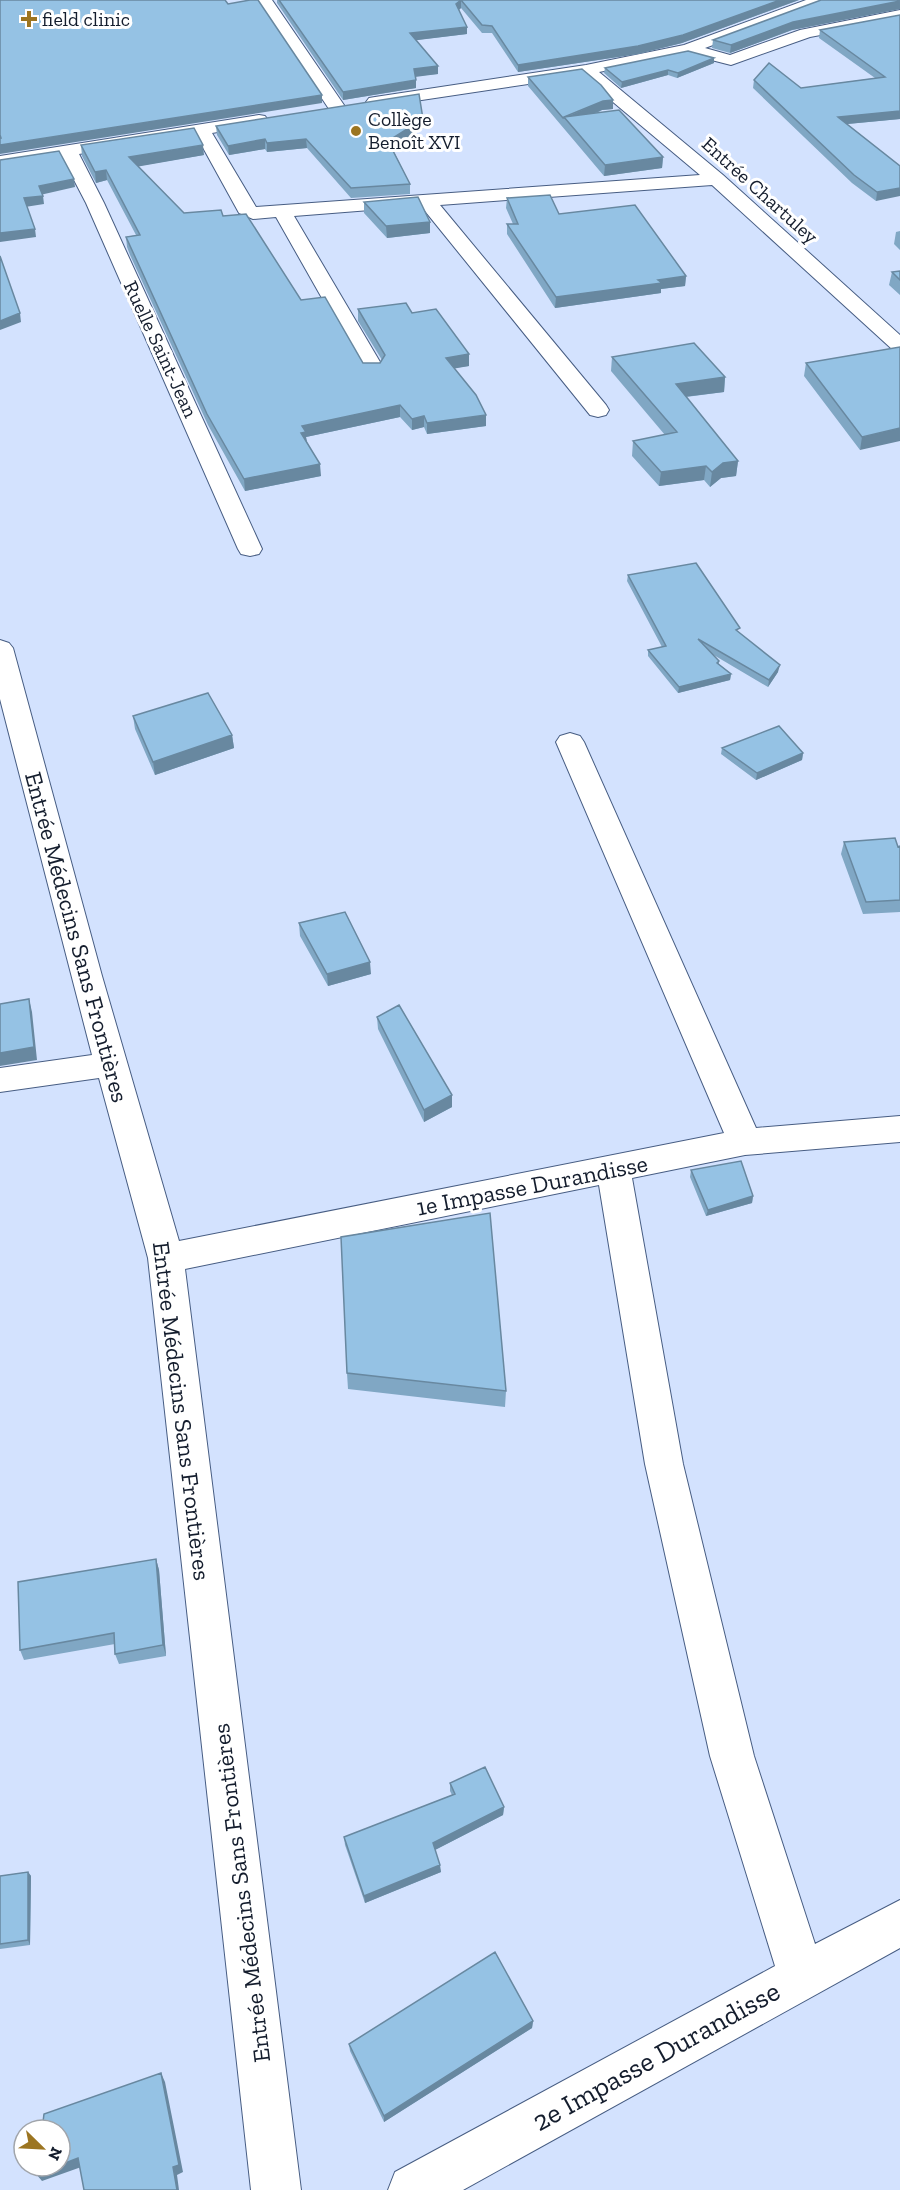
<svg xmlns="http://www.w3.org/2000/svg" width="900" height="2190" font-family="'Zilla Slab',serif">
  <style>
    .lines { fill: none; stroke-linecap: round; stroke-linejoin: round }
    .street-casing { stroke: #475d83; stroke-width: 2 }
    .street { fill: #fff; fill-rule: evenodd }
    .wall { fill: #80a7c4 }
    .shaded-wall { fill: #6888a0 }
    .building { fill: #95c2e4; stroke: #6888a0; stroke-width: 1.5 }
    .poi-dot { fill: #9c7521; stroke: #fff; stroke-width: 2 }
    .labels { text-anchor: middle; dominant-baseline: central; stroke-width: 6; stroke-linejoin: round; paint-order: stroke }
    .far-poi-label { font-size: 20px; fill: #141d2d; stroke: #fff; text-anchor: start }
    .far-street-label { font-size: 20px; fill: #141d2d; stroke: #fff }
    .street-label { font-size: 24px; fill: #141d2d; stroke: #fff }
    .near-street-label { font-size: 28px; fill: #141d2d; stroke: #fff }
  </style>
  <rect width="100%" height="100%" fill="#d3e2fe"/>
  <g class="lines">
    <defs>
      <path id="street" d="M256,0H272L346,108L343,112H331Z
        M806,0H828L826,3L705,48L730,55L800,30L900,10V20L810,37L731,65L688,54L599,72L723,175L900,335V352L893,350L712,185L440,205L606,405L609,410L606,415L598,417L590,415L421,206L294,216L383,367L380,372L372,373L364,372L361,367L276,217L253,219L239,213L196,135L79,154L104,203L262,549L259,554L250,556L241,554L238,549L86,203L62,157L0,166V156L259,115L265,116L268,120L265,124L212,133L256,207L700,175L582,76L375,107L369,106L366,102L369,98L375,97L586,65L684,45Z
        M0,640L9,643L13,648L102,976L179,1241L724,1133L556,742L560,736L570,733L580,736L584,742L756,1128L900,1116V1142L745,1155L632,1178L683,1464L754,1756L815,1944L900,1900V1948L463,2190H388L395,2172L775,1966L710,1756L645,1464L599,1185L185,1269L301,2190H251L148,1258L99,1078L0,1092V1068L92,1055L0,699Z"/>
    </defs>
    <use href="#street" class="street-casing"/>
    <use href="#street" class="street"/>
  </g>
  <path class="wall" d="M277,0H799L682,43L638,54L518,72L492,33H482L461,8L459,10L467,34L416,40L438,66V74L416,76V88L343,100L277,3Z
    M900,0V9L792,30L730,53L712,48L713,40Z
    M900,15V119L847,124L900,166L876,201L852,183L753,88L754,80L801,88L875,78L819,38L820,30Z
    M714,63L677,78L668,75L621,88L604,73L605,68Z
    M528,77L613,109L602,110L597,113L663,157L662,168L604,176L528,86Z
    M423,119V128L392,148L410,184V194L351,198L307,148L267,152L265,149L229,155L217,135L216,126Z
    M81,145L204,155L138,166L184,213L223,216L301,300L363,363H380L382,360L358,321V309L412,313L469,354V366L454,368L486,415V426L427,434L424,427L412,430L400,417L306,437L307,442L321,476L245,491L208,425L130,255L127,247L126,237L136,235L107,180L96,183L82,156Z
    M507,198L559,214L686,276L685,286L661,289V293L555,308L507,234V224H513L506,208Z
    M364,202L430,233L387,238L364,213Z
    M900,231V250L894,244L896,232Z
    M900,271V295L889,285L892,272Z
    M900,347L860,450L804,376L806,363Z
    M612,357L725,377L724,392L686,397L738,461L736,476L721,478L710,487L704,480L659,486L632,456L633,441L665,435L611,371Z
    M628,575L739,632L778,672L768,687L712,654L719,661V664L731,674L730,680L678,693L648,656V650L662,647L627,581Z
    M133,716L232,735L234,748L155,775L135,729Z
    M722,748L803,753L802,760L756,780L721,754Z
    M844,842L900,846V912L863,914L841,854Z
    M299,923L371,974L328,986L300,936Z
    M377,1017L452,1107L424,1122L378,1029Z
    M691,1170L753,1196L752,1203L706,1216L690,1177Z
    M347,1373L506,1391L505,1407L348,1389Z
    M156,1559L159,1570L166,1656L119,1664L115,1654V1644L24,1660L20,1650Z
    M450,1783L504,1807L503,1815L435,1850L441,1872L365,1903L345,1845L344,1837L452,1795L450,1791Z
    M28,1872L31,1876L30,1945L0,1949V1876Z
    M533,2021L532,2028L384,2122L350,2051L349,2044Z"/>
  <path class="shaded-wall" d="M461,0V8L456,12V4Z
    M780,0H799L682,43L638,54L518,72V65Z
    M900,1V9L792,30L730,53L731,45L793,22Z
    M467,27V34L410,41V33Z
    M714,58V63L677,78L678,73Z
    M438,66V74L415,77L414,69Z
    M668,70V75L621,88L622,82Z
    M416,80V88L343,100V92Z
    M322,95V103L0,154V145Z
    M613,100V109L602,110L570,124L564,118L603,101Z
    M900,111V119L837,125L838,117Z
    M423,119V128L388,150V141Z
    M265,139V149L229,155L228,146Z
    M306,139L307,148L267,152V143Z
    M203,145L204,155L130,168L129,157Z
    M663,157L662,168L604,176L605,165Z
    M106,170L107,180L96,183L95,172Z
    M74,179L75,187L40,195L39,186Z
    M900,188V196L876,201L877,192Z
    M43,196L44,204L25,207L24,198Z
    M430,222V233L387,238L386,226Z
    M35,229L36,237L0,242V233Z
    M686,276L685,286L661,289V293L555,308L556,297L658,280Z
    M20,313L21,322L0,330V321Z
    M469,354V366L446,370V358Z
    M725,377L724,392L675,398L676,384Z
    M400,405V417L306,437L307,443L301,433L302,426Z
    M486,415V426L427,434V423Z
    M424,416V427L412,430V419Z
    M900,428V441L860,450L862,437Z
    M738,461L736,476L721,478L710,487L712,472L723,463Z
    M320,464L321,476L245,491L244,479Z
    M706,466L704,480L659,486L661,472Z
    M780,665L778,672L768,687L769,680Z
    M731,674L730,680L678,693L679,687Z
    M232,735L234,748L155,775L153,762Z
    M803,753L802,760L756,780L757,773Z
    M370,962L371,974L328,986L327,974Z
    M29,999L32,1012L37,1060L0,1066V1053Z
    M452,1095V1107L424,1122V1110Z
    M753,1196L752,1203L706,1216L708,1210Z
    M156,1559L159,1570L166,1656L163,1645Z
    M504,1807L503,1815L433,1851V1843Z
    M440,1865L441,1872L365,1903L364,1896Z
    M28,1872L31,1876L30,1945L28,1940Z
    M533,2021L532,2028L384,2122V2116Z
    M161,2073L165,2082L183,2172L177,2175L179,2190H177L173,2167Z
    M78,2158L84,2166L42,2181L36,2174Z"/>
  <path class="building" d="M0,0H225L228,4L250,0H258L322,95L0,145V138H1L0,135Z
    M279,0H780L683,35L638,46L518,65L492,26L482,25L461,0L456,4L467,27L410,33L438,66L414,69L416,80L343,92Z
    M821,0H900V1L793,22L731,45L713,40Z
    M900,15V111L838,117L900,166V188L877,192L854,175L754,80L769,63L801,88L885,77L820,30Z
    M688,51L714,58L678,73L668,70L622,82L605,68Z
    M582,69L601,85L613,100L603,101L564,117V118H563L528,77Z
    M419,94L423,119L388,141L410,184L351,188L306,139L267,143L265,139L228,146L216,126Z
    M619,110L663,157L605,165L564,117Z
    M194,128L203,145L129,157L184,213L221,210L223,216L246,214L301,300L325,297L363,363H380L385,355L358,309L406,303L412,313L436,309L469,354L446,358L476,395L486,415L427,423L424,416L412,419L400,405L302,426L306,432L301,433L320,464L244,479L207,414L126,237L140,235L106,170L95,172L81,145Z
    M59,151L74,179L39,186L43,196L24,198L35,229L0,233V160Z
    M550,195L559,214L635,205L686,276L658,280L662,283L556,297L507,224H518L507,198Z
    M418,197L430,222L386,226L364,202Z
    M0,256L20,313L0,321Z
    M900,271V280L892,272Z
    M694,343L725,377L676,384L738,461L723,463L712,472L706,466L661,472L633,441L677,432L612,357Z
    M900,347V428L862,437L806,363Z
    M696,563L740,628L736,630L780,665L769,680L698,639L719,661L717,663L731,674L679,687L648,650L666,646L628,575Z
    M208,693L232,735L153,762L133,716Z
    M779,726L803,753L757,773L722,748Z
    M895,838L898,847L900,846V900L866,902L844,842Z
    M345,912L370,962L327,974L299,923Z
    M29,999L34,1047L0,1053V1004Z
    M399,1005L452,1095L424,1110L377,1017Z
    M741,1161L753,1196L708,1210L691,1170Z
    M490,1213L506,1391L347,1373L341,1237Z
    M156,1559L163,1645L115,1654L114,1633L20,1650L18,1582Z
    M485,1767L504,1807L433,1843L440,1865L364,1896L344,1837L455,1794L450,1783Z
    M28,1872V1940L0,1944V1876Z
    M495,1952L533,2021L384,2116L349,2044Z
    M161,2073L179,2165L173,2167L177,2190H84L78,2158L60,2165V2130H42L44,2114Z
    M37,2166H58L36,2174Z"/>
  <g class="poi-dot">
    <path d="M26 10h6v6h6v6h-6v6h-6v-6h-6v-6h6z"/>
    <circle cx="356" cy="131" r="6"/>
  </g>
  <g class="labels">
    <g class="far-poi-label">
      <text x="42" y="19">field clinic</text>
      <text x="368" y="119">Collège<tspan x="368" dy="23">Benoît XVI</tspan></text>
    </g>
    <g class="far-street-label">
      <text transform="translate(760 190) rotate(42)">Entrée Chartuley</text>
      <text transform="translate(161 349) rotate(65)">Ruelle Saint-Jean</text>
    </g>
    <g class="street-label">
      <text transform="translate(77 937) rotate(75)">Entrée Médecins Sans Frontières</text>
      <text transform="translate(532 1185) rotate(-11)">1e Impasse Durandisse</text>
      <text transform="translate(182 1411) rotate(83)">Entrée Médecins Sans Frontières</text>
      <text transform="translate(241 1893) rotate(-97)">Entrée Médecins Sans Frontières</text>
    </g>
    <g class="near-street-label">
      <text transform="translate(656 2056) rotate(-29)">2e Impasse Durandisse</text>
    </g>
  </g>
  <g transform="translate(42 2148) rotate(114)"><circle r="28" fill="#ffffff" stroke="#a1a5ab" stroke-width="1.5"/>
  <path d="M0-4.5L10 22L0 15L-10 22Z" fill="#9c7521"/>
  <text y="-9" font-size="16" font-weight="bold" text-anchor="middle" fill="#141d2d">N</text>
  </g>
</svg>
